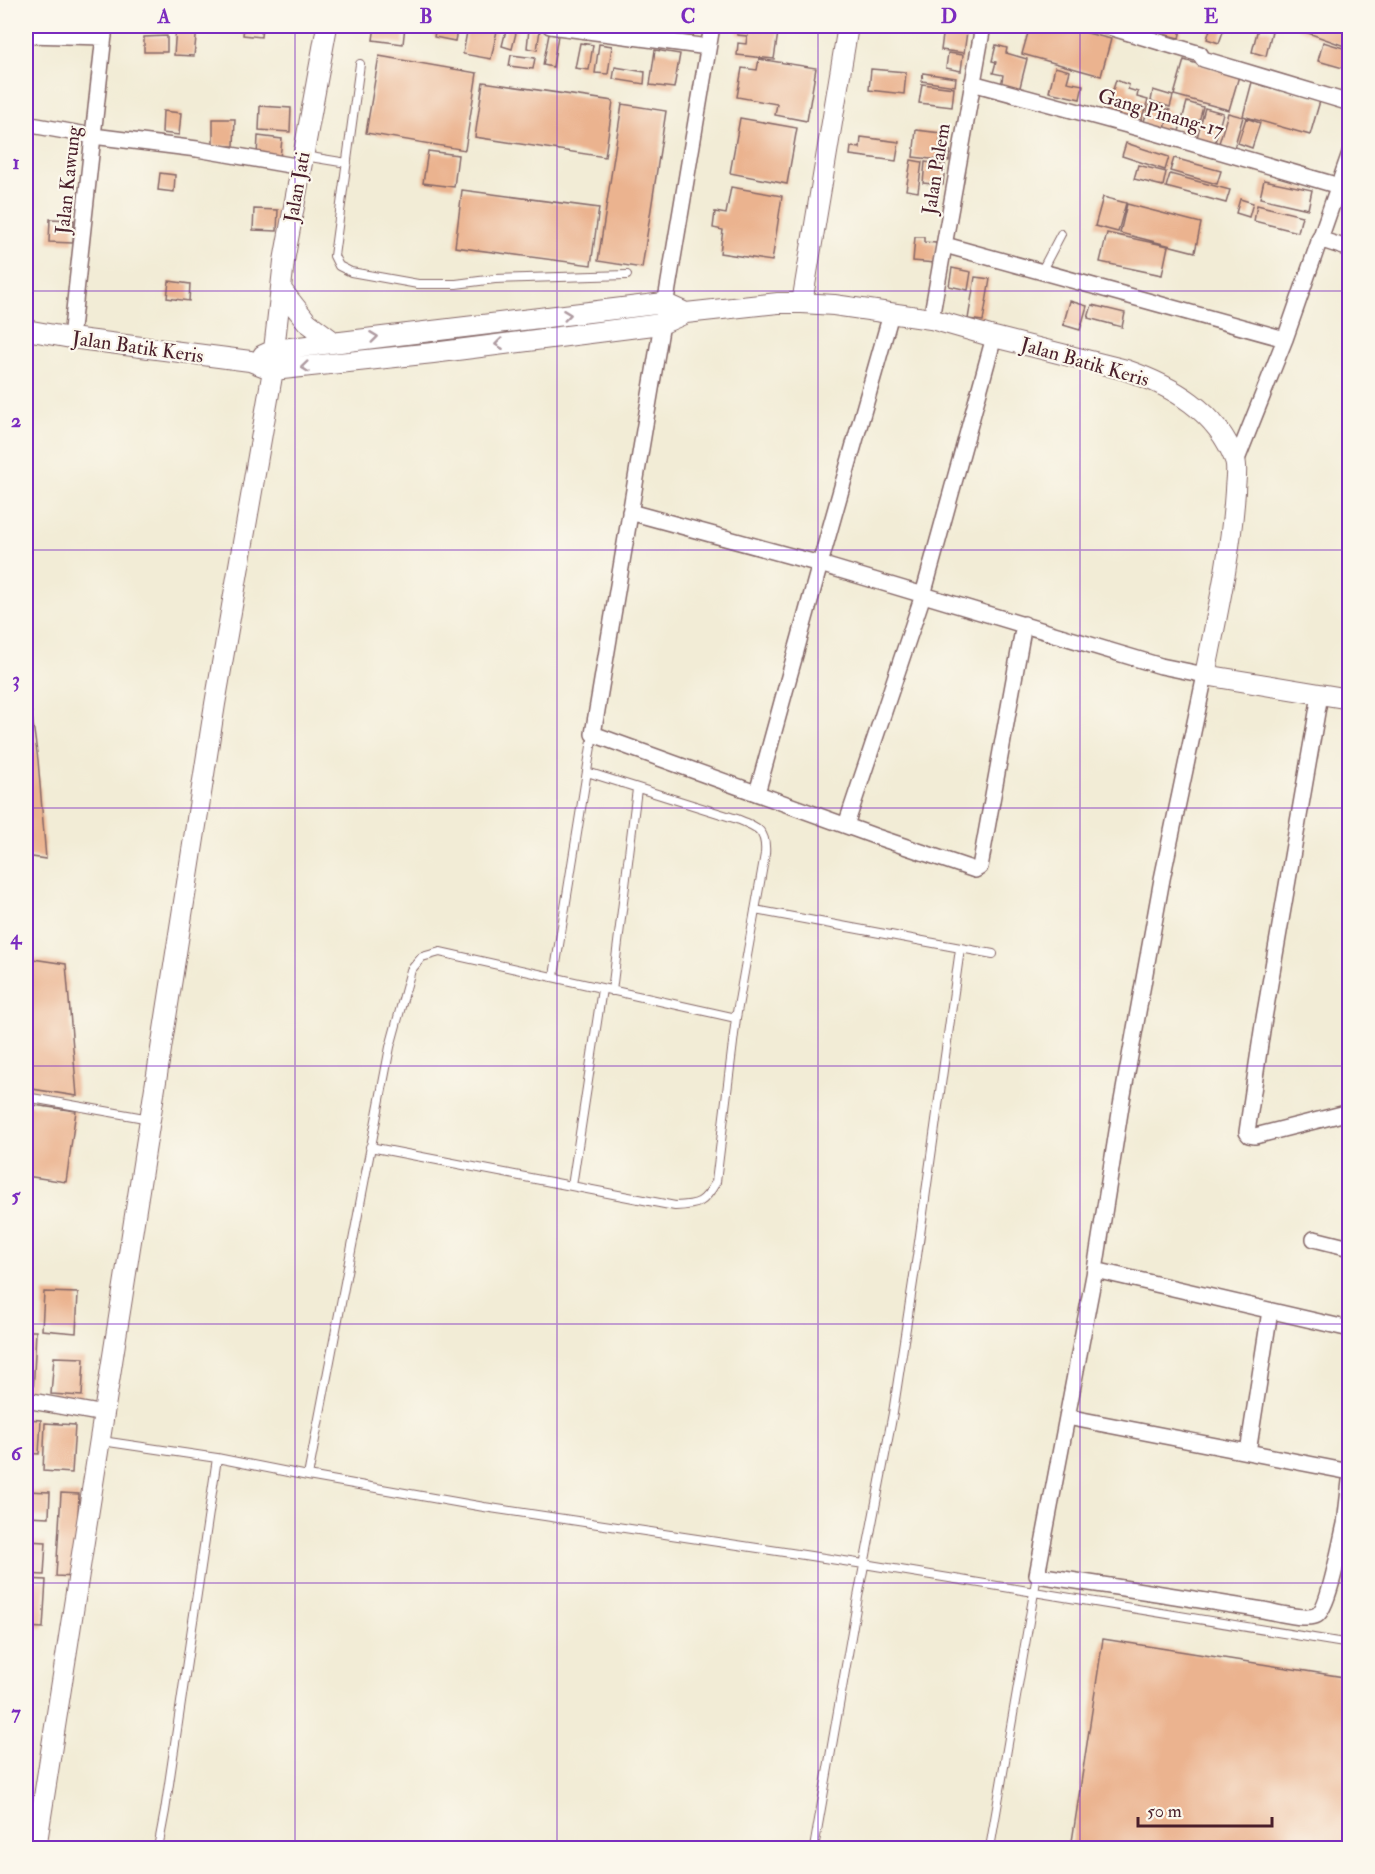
<svg xmlns="http://www.w3.org/2000/svg" width="1375" height="1874" font-family="'IM FELL Double Pica',serif">
  <style>
    .building { fill: #ebb38f }
    .lines { fill: none; stroke-linecap: round; stroke-linejoin: round }
    .service-casing { stroke: #856767; stroke-width: 10 }
    .minor-casing { stroke: #856767; stroke-width: 18 }
    .tertiary-casing { stroke: #856767; stroke-width: 22 }
    .service { stroke: #fff; stroke-width: 8 }
    .minor { stroke: #fff; stroke-width: 15 }
    .tertiary { stroke: #fff; stroke-width: 20 }
    .oneway { stroke: #ae9aa0 }
    .grid { fill: none; stroke: #7b2cbf; stroke-width: 1.5; stroke-opacity: 0.55 }
    .labels { text-anchor: middle; dominant-baseline: central; stroke-width: 4.5; stroke-linejoin: round; paint-order: stroke }
    .street-label { font-size: 20px; fill: #4a1f2b; stroke: #fbf7ec }
    .neatline { fill: none; stroke: #7b2cbf; stroke-width: 2 }
    .grid-label { font-size: 20px; text-anchor: middle; font-weight: bold; fill: #7b2cbf }
  </style>
  <rect width="100%" height="100%" fill="#fbf7ec"/>
  <filter id="ink" filterUnits="userSpaceOnUse"><feTurbulence type="fractalNoise" baseFrequency=".0167" numOctaves="2"/><feDisplacementMap in="SourceGraphic" scale="12" xChannelSelector="R" yChannelSelector="G"/><feConvolveMatrix kernelMatrix="1 2 1 2 8 2 1 2 1" color-interpolation-filters="sRGB"/></filter>
  <filter id="wash" filterUnits="userSpaceOnUse"><feTurbulence type="fractalNoise" baseFrequency=".008" numOctaves="4" result="noise"/><feDisplacementMap in="SourceGraphic" scale="24" xChannelSelector="R" yChannelSelector="G"/><feGaussianBlur stdDeviation="1.35" result="paint"/><feColorMatrix in="noise" values="0 0 0 0 0 0 0 0 0 0 0 0 0 0 0 0 0 1.4 0 .05"/><feComposite in="paint" operator="in"/></filter>
  <g filter="url(#wash)">
    <rect width="100%" height="100%" fill="#f2ecd6"/>
    <g id="blocks">
      <path class="building" d="M176,26L197,28L194,56L174,55Z
        M244,26H262L261,37L243,35Z
        M375,26H405L403,44L373,40Z
        M436,26H458L455,41L434,37Z
        M468,26H498L491,59L463,54Z
        M507,26L517,29L512,49L502,46Z
        M670,26L694,31L692,43L667,38Z
        M738,26L770,30L755,26H779L774,59L737,55L738,43L746,44L747,36L737,35Z
        M1030,26H1060L1111,39L1101,76L1022,54Z
        M1164,26H1182L1179,38L1162,34Z
        M1211,26H1225L1219,43L1207,39Z
        M1298,26H1350V48L1297,29Z
        M944,28L967,32L964,53L941,50Z
        M1258,28L1272,31L1266,56L1252,52Z
        M529,29L540,30L537,50L527,48Z
        M549,34L558,35L553,67L543,65Z
        M167,36V52H144V37Z
        M1323,42L1350,50V70L1318,61Z
        M580,43L593,45L589,70L575,68Z
        M599,44L612,46L608,74L595,73Z
        M996,45L1007,48L1006,53L1027,59L1019,91L1001,87L1003,75L993,73L996,62L992,61Z
        M655,50L680,54L674,88L650,85Z
        M948,53L963,55L961,71L946,68Z
        M511,55L535,58L533,69L509,66Z
        M379,56L477,73L465,150L366,133Z
        M759,59L816,68L807,121L775,115L777,104L737,97L742,68L757,70Z
        M1184,60L1239,76L1229,110L1174,95Z
        M615,67L645,72L644,84L613,79Z
        M1055,67L1070,71L1067,82L1083,85L1080,99L1049,92Z
        M871,69L906,72L904,94L869,90Z
        M923,73L956,78L955,86L922,81Z
        M1116,80L1129,85L1128,89L1138,92L1137,97L1148,100L1140,123L1106,112Z
        M483,82L613,101L605,157L475,137Z
        M1252,82L1320,101L1310,135L1243,116Z
        M922,84L954,88L952,107L919,103Z
        M1153,90L1173,96L1170,107L1151,101Z
        M1187,102L1203,107L1194,139L1178,135Z
        M622,104L666,111L642,268L598,261Z
        M1149,104L1170,110L1164,132L1143,125Z
        M260,106L291,108L290,132L259,130Z
        M1205,108L1223,113L1214,146L1196,141Z
        M163,111L181,113L179,135L162,133Z
        M1228,113L1243,117L1234,148L1219,143Z
        M740,118L797,128L787,184L730,173Z
        M1246,118L1260,123L1252,148L1238,143Z
        M213,119H235L234,146H213Z
        M916,130L941,133L939,150L950,151L949,161L913,157Z
        M26,134L32,135L26,161Z
        M258,136L282,139L280,158L257,156Z
        M861,137L899,142L896,161L850,155L851,147L860,148Z
        M1126,143L1169,157L1165,170L1122,156Z
        M428,151L458,155L454,187L423,183Z
        M1174,158L1221,171L1217,184L1170,171Z
        M911,160L922,162L918,192L906,190Z
        M925,162L945,165L943,185L923,183Z
        M1138,165L1166,172L1163,186L1134,179Z
        M160,173L175,175L174,192L158,190Z
        M1170,174L1230,190L1226,203L1166,187Z
        M1264,180L1312,190L1308,209L1260,198Z
        M731,187L782,196L772,261L720,253L723,230L713,228L715,212L726,214Z
        M462,190L599,208L591,265L455,247Z
        M1103,197L1126,203L1118,232L1095,226Z
        M1240,199L1253,203L1249,217L1236,213Z
        M1127,204L1201,223L1195,252L1120,233Z
        M1257,205L1302,216L1298,232L1254,221Z
        M254,209L278,210L277,231L253,230Z
        M50,219L74,220L73,243L49,242Z
        M1107,233L1168,246L1162,275L1100,262Z
        M915,237H924V242L936,243L935,263L913,261Z
        M952,268L971,272L968,290L949,286Z
        M975,277L990,279L983,321L968,319Z
        M169,281L190,284L189,301L167,298Z
        M1070,301L1087,306L1080,330L1063,325Z
        M1092,305L1125,313L1122,327L1088,318Z
        M26,708L31,709L38,760L46,859L26,856Z
        M26,958L66,964L77,1096L26,1088Z
        M26,1104L76,1111L66,1182L26,1176Z
        M44,1292L78,1293L76,1333L42,1330Z
        M26,1331H36L33,1395H26Z
        M54,1357L84,1358L82,1396L51,1394Z
        M26,1419L41,1420L39,1454L26,1453Z
        M45,1423L75,1425L72,1473L43,1471Z
        M26,1491L50,1492L49,1517L26,1516Z
        M61,1493L79,1494L75,1577L56,1576Z
        M26,1541L46,1542L44,1575L26,1574Z
        M26,1579L46,1580L43,1628L26,1627Z
        M1103,1639L1350,1678V1848H1071Z"/>
    </g>
  </g>
  <g filter="url(#ink)">
    <use href="#blocks" fill-opacity="0" stroke="#856767" stroke-width="1.5"/>
    <g class="lines">
      <defs>
        <path id="service" d="M360,64L334,256L339,266L351,272L418,284H456L495,279L627,275
          M304,156L347,163
          M1041,272L1061,234
          M755,910L993,954
          M554,976L593,734
          M612,991L637,789
          M26,1097L150,1119
          M370,1147L675,1206C699,1205 704,1203 716,1182L736,1018L765,854C767,830 757,827 737,819L587,772
          M572,1186L602,989
          M102,1441L217,1458L308,1476L484,1507L864,1564L1350,1644
          M308,1476L390,1047L411,970L422,957L440,952L736,1018
          M158,1848L165,1811L217,1458
          M814,1848L858,1597L893,1413L917,1256L960,949
          M990,1848L1037,1575"/>
        <path id="minor" d="M550,26L708,47
          M712,26L593,734L877,837L975,870L980,867L1024,624
          M1106,26L1200,54L1203,59L1350,103
          M26,35L104,37
          M972,83L1153,132L1339,186
          M26,124L93,136L197,149L301,167
          M1319,239L1350,249
          M945,245L1285,339
          M931,319L983,26
          M71,338L105,26
          M1236,462L1285,339L1350,153
          M630,512L820,564L1161,666L1205,675L1162,879L1121,1106L1095,1270L1037,1575C1112,1586 1188,1598 1263,1610C1275,1612 1307,1621 1317,1615C1329,1608 1341,1540 1345,1524H1350
          M1320,695L1263,1024L1247,1132L1249,1135L1255,1136L1350,1112
          M757,793L820,564L891,314
          M846,825L923,595L994,337
          M1314,1239L1350,1248
          M1095,1270L1350,1329
          M26,1400L104,1414
          M1067,1417L1350,1472
          M1248,1452L1270,1311
          M1345,1524L1350,1481"/>
        <path id="tertiary" d="M281,289L307,322L334,342
          M802,303L848,26
          M26,330L71,338L250,361L273,370L433,353L661,324L686,313L778,303H802L834,305L931,319L994,337L1126,370C1172,386 1217,411 1235,460C1238,468 1235,482 1235,491C1231,553 1217,615 1205,675L1350,699
          M263,355L274,350L664,303L686,313
          M36,1848L215,704L273,370L274,350L284,261L327,26"/>
      </defs>
      <use href="#service" class="service-casing"/>
      <use href="#minor" class="minor-casing"/>
      <use href="#tertiary" class="tertiary-casing"/>
      <use href="#service" class="service"/>
      <use href="#minor" class="minor"/>
      <use href="#tertiary" class="tertiary"/>
    </g>
    <defs><path id="oneway-chevron" d="M-2-3.5L2.5 0L-2 3.5" fill="none" stroke-width="1.6" stroke-linecap="round" stroke-linejoin="round" transform="scale(1.5)"/></defs>
    <g class="oneway">
      <use href="#oneway-chevron" transform="translate(567 315) rotate(-7)"/>
      <use href="#oneway-chevron" transform="translate(374 337) rotate(-7)"/>
      <use href="#oneway-chevron" transform="translate(499 344) rotate(173)"/>
      <use href="#oneway-chevron" transform="translate(305 367) rotate(174)"/>
    </g>
  </g>
  <path class="grid" d="M295,26V1848M557,26V1848M818,26V1848M1080,26V1848M26,291H1350M26,550H1350M26,808H1350M26,1066H1350M26,1324H1350M26,1583H1350"/>
  <g class="labels">
    <g class="street-label">
      <text transform="translate(1161 113) rotate(16)">Gang Pinang-17</text>
      <text transform="translate(936 169) rotate(-81)">Jalan Palem</text>
      <text transform="translate(68 180) rotate(-84)">Jalan Kawung</text>
      <text transform="translate(297 187) rotate(-80)">Jalan Jati</text>
      <text transform="translate(138 347) rotate(8)">Jalan Batik Keris</text>
      <text transform="translate(1085 362) rotate(16)">Jalan Batik Keris</text>
    </g>
  </g>
  <rect width="1375" height="1874" fill="none" stroke="#fbf7ec" stroke-width="66"/>
  <path d="M1138 1817v9h134v-9" fill="none" stroke="#4a1f2b" stroke-width="3"/>
  <text x="1147" y="1817" font-size="18" fill="#4a1f2b" stroke="#fbf7ec" stroke-width="4.5" paint-order="stroke">50 m</text>
  <rect x="33" y="33" width="1309" height="1808" class="neatline"/>
  <g class="grid-label">
    <text x="164" y="23">A</text>
    <text x="426" y="23">B</text>
    <text x="688" y="23">C</text>
    <text x="949" y="23">D</text>
    <text x="1211" y="23">E</text>
    <text x="16" y="169">1</text>
    <text x="16" y="427">2</text>
    <text x="16" y="686">3</text>
    <text x="16" y="944">4</text>
    <text x="16" y="1202">5</text>
    <text x="16" y="1460">6</text>
    <text x="16" y="1719">7</text>
  </g>
</svg>
